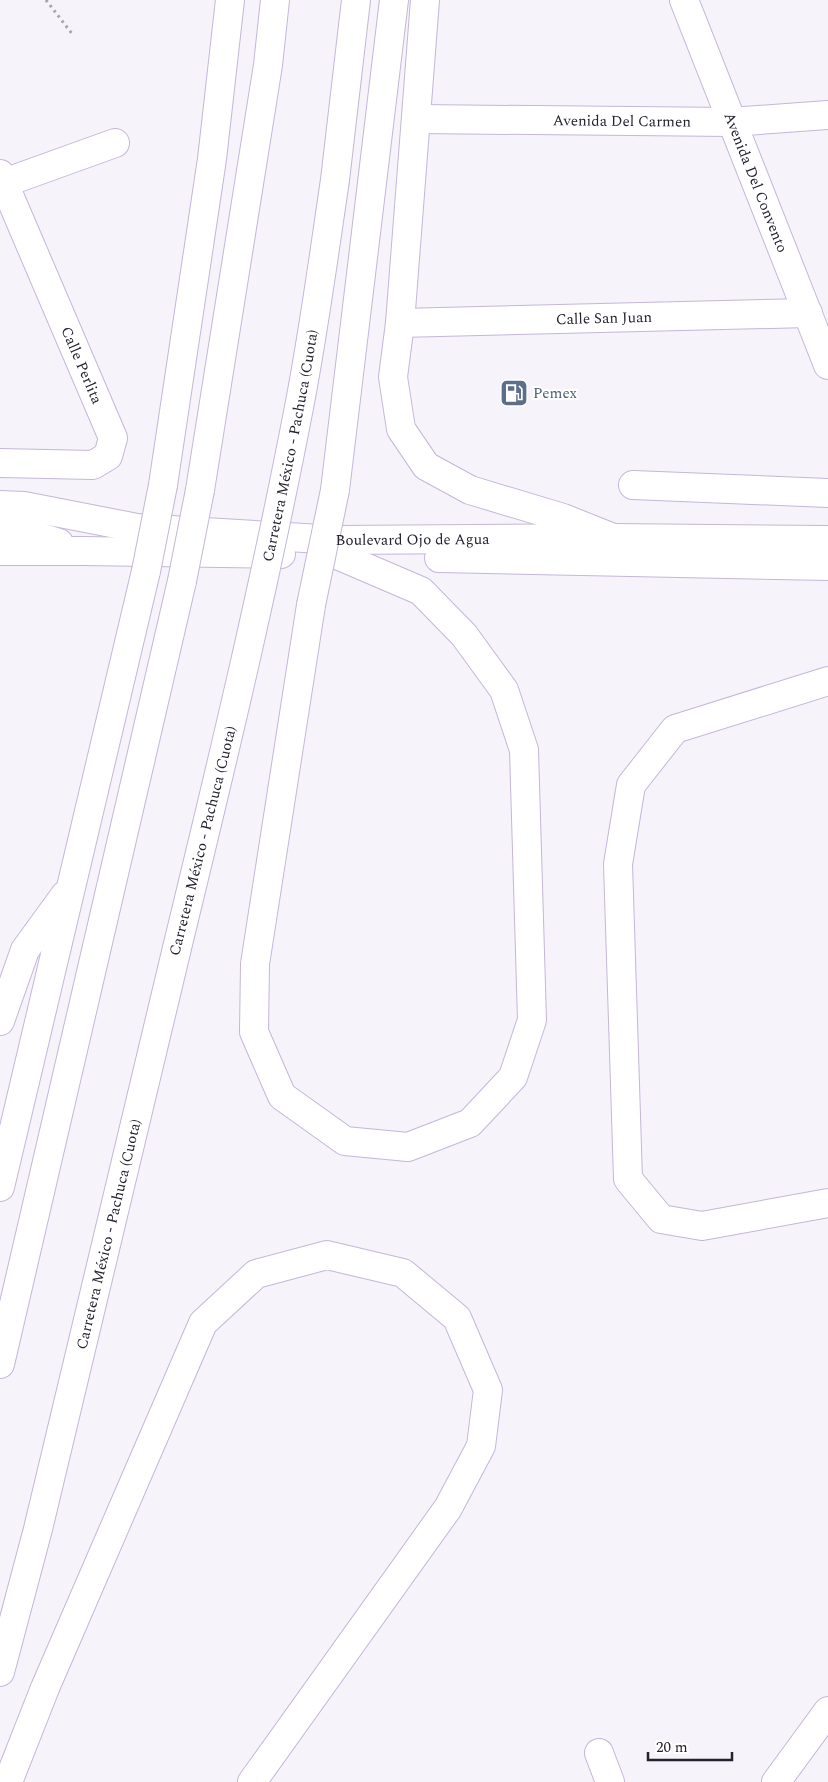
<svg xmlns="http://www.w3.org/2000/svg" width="828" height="1782" font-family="Spectral,serif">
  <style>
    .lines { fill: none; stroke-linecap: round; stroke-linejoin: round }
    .minor-casing { stroke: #c4b7d8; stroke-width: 30 }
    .major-casing { stroke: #c4b7d8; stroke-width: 30 }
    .highway-casing { stroke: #c4b7d8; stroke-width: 30 }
    .path { stroke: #a7a3ad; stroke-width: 3; stroke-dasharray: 2.5 4; stroke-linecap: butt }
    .minor { stroke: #fff; stroke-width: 28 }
    .major { stroke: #fff; stroke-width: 28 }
    .highway { stroke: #fff; stroke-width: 28 }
    .highway-bridge-casing { stroke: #c4b7d8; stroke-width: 30; stroke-linecap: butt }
    .highway-bridge { stroke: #fff; stroke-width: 28 }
    .labels { text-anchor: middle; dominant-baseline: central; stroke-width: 4; stroke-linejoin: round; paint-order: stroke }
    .street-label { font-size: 15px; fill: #26212e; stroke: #fff }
    .service-label { font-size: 15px; fill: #4e5e75; stroke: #fff; text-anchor: start }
  </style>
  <rect width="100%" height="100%" fill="#f6f3fa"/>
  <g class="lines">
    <defs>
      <g id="minor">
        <path id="s1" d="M684,0L828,365"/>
        <path id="s2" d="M417,119L731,122L828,115"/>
        <path id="s3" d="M0,174L113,438L108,456L93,465L0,463"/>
        <path d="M4,183L115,143"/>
        <path id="s4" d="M400,323L808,313"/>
        <path d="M633,485L828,493"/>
        <path d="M828,681L675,729L631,785L618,864L628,1179L661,1219L702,1226L828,1203"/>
        <path d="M599,1753L610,1782"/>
        <path d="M776,1782L828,1711"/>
      </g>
      <g id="major">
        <path id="s5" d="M0,505L24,506L137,528L338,540L613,538L828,540"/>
        <path d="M0,530H19L59,543"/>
        <path d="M0,551H82L281,554"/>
        <path d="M439,558L828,566"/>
      </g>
      <g id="highway">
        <path d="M425,0L400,323L393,377L401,429L426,466L470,490L563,518L613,538"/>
        <path d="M335,180L356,0"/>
        <path d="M163,485L212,159L230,0"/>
        <path d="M200,490L268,65L275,0"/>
        <path d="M335,490L394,0"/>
        <path d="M311,605L255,964L254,1032L282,1096L345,1141L408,1147L470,1123L513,1077L532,1020L524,750L504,690L464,635L421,591L337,555"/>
        <path d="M0,1021L25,950L65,895"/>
        <path d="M0,1187L146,571"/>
        <path d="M0,1364L182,581"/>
        <path id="s6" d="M0,1672L38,1529L177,948"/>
        <path d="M8,1782L45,1688L203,1323L256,1274L327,1255L403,1273L457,1318L488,1390L481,1446L448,1508L252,1782"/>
      </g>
    </defs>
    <use href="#minor" class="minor-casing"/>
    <use href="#major" class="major-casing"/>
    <use href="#highway" class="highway-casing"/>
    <path class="path" d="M46,0L73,35"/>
    <use href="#minor" class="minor"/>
    <use href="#major" class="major"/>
    <use href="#highway" class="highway"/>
    <defs>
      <g id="highway-bridge">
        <path d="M146,571L163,485"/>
        <path d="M182,581L200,490"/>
        <path d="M311,605L335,490"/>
        <path id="s7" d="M177,948C221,767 265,585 300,402C314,329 324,254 335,180"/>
      </g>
    </defs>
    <use href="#highway-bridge" class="highway-bridge-casing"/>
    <use href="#highway-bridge" class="highway-bridge"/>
  </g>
  <defs>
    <symbol id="fuel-square" viewBox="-11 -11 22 22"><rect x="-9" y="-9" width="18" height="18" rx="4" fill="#5c6f8a" stroke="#fff"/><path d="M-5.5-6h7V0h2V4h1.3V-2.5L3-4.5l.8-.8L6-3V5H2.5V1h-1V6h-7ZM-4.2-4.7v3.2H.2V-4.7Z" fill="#fff"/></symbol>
  </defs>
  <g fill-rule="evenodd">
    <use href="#fuel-square" x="498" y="377" width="32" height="32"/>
  </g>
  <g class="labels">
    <g class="street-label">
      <text stroke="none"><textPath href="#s2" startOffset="205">Avenida Del Carmen</textPath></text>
      <text stroke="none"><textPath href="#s1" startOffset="196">Avenida Del Convento</textPath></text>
      <text stroke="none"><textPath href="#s4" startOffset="204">Calle San Juan</textPath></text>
      <text stroke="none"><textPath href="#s3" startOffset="208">Calle Perlita</textPath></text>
      <text stroke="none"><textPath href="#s7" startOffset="515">Carretera México - Pachuca (Cuota)</textPath></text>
      <text stroke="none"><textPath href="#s5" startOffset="415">Boulevard Ojo de Agua</textPath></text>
      <text transform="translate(203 841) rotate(-76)">Carretera México - Pachuca (Cuota)</text>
      <text stroke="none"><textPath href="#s6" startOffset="451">Carretera México - Pachuca (Cuota)</textPath></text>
    </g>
    <g class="service-label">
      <text x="533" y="393">Pemex</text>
    </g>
  </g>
  <path d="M648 1752v8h84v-8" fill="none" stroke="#26212e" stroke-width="2.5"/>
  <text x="656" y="1752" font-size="15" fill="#26212e" stroke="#ffffff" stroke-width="4" paint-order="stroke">20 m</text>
</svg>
